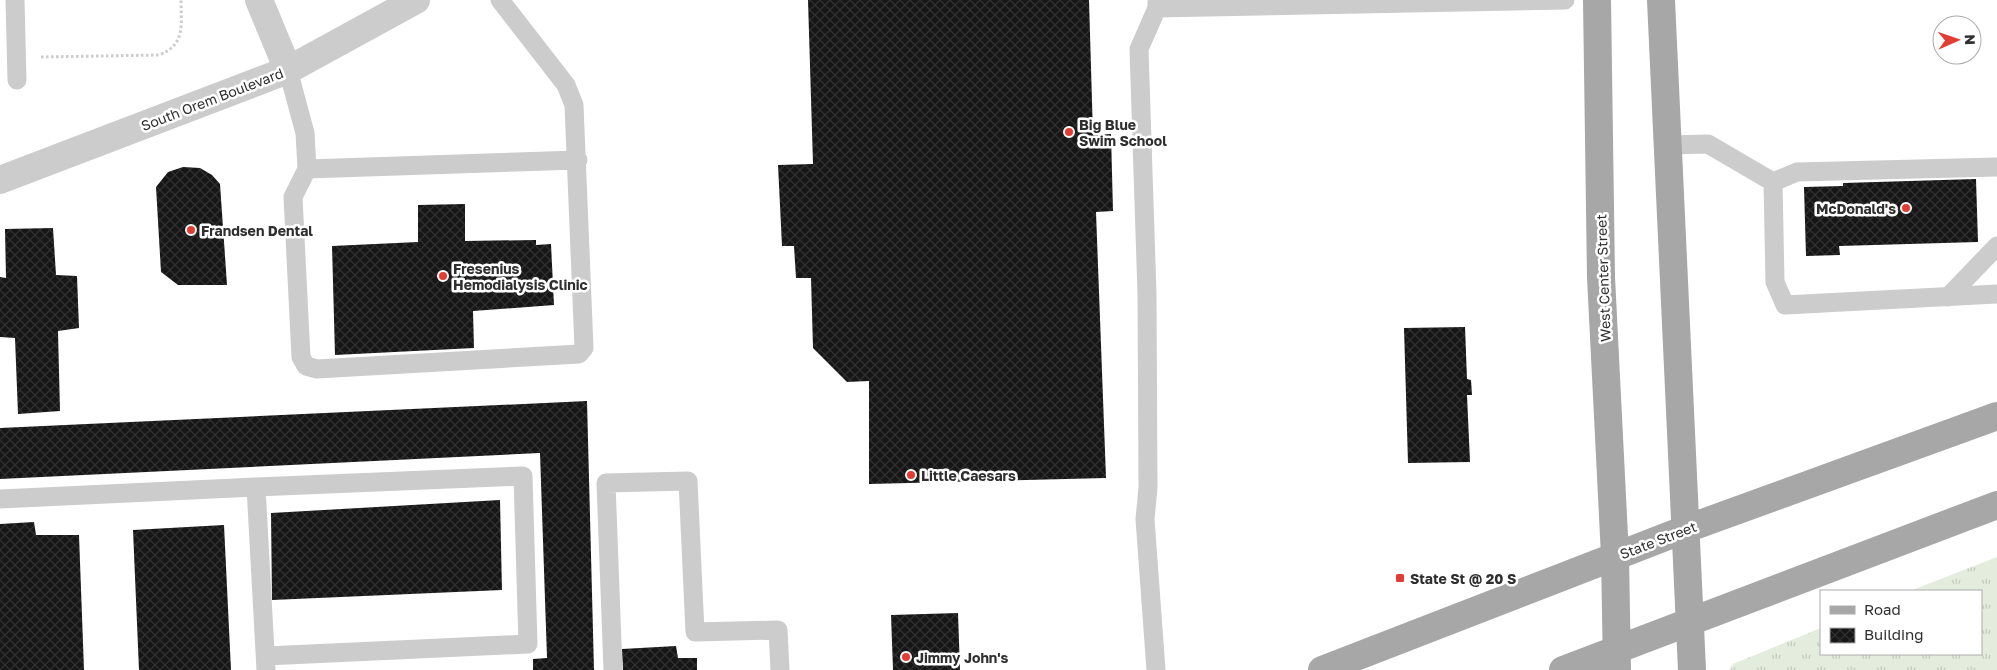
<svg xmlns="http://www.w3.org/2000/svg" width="1997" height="670" font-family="'Golos Text',sans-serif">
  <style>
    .grass { fill: url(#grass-tufts) }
    .building { fill: url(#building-cross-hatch) }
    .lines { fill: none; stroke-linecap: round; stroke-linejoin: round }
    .path { stroke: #ccc; stroke-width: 3; stroke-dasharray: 2.5 2.5; stroke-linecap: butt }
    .service { stroke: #ccc; stroke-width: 19 }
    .minor { stroke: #ccc; stroke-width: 28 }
    .tertiary { stroke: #ccc; stroke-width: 28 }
    .primary { stroke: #a7a7a7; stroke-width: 28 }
    .poi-dot { fill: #e23d34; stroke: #fff; stroke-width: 2 }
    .labels { text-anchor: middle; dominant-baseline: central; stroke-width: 5; stroke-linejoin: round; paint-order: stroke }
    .street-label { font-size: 14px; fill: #2f2f2f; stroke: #fff }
    .poi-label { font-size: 14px; font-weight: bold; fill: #2f2f2f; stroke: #fff; text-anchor: start }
  </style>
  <defs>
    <pattern id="grass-tufts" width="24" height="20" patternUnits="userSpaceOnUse" patternTransform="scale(1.25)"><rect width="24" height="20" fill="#e3ecdd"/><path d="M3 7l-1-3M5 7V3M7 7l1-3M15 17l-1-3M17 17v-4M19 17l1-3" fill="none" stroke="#c3cbbe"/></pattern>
    <pattern id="building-cross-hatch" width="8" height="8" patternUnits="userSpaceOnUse" patternTransform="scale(1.25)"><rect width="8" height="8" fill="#161616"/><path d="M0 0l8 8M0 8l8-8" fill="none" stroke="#303030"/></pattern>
  </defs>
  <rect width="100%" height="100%" fill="#fff"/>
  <path class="grass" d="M1997,557V670H1730L1733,664L1821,628V654H1981V591H1910Z"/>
  <path class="building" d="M808,0H1089L1093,135L1111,134L1113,211L1096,212L1106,478L869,484V381L847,382L813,348L811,278H796L794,246H782L778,165L813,164Z
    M183,167L200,168L212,175L220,184L227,285H178L161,272L156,187L168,172Z
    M1976,179L1978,242L1839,246L1840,255L1806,256L1804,187L1843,186V183Z
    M465,204V241L536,240V245L551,244L554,305L473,311L474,348L335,355L332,246L418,242V205Z
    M53,228L56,275L77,276L79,328L58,331L60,411L18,414L15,338L0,337V277L6,278L5,229Z
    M1465,327L1467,379L1471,380L1472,395H1467L1470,462L1408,463L1404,328Z
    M587,401L594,670H533V659L547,658L540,453L0,479V428Z
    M500,500L502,590L272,600L271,513Z
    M34,522L36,535H79L84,670H0V524Z
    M224,525L231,670H139L133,530Z
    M958,613L960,670H893L891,615Z
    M676,646L678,658H697V670H623L622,649Z"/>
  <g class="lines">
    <path class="path" d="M41,57L159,55C186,45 181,24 181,0"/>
    <path class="service" d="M15,0L17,80
      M1157,8L1565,0
      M288,70L305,133L307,169L293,197L301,357L306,366L317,369L579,354L584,348L574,105L566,85L500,0
      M1669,145L1708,144L1773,182
      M1997,167L1797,172L1773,182L1775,282L1785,305L1997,294
      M307,169L578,160
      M1948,297L1997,246
      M256,487L523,476L528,644L266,656
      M0,499L256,487L266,670
      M613,670L606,483L688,481L695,632L778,630L780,670
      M1156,670L1145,519L1148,488L1147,294L1139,49L1157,8V0"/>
    <path class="minor" d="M259,0L288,70"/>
    <path class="tertiary" d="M0,180L288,70L416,0"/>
    <path class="primary" d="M1597,0L1601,277L1615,556L1617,670
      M1661,0L1692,670
      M1322,670L1686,529L1997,416
      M1563,670L1997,505"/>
  </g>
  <g class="poi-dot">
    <circle cx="1069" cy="132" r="5"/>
    <circle cx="1906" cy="208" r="5"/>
    <circle cx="191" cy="230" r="5"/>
    <circle cx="443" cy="276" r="5"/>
    <circle cx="911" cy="475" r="5"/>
    <rect x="1395" y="573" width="10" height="10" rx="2.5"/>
    <circle cx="906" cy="657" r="5"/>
  </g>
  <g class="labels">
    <g class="street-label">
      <text transform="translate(212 99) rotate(-21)">South Orem Boulevard</text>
      <text transform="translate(1603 278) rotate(-92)">West Center Street</text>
      <text transform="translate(1658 540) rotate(-21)">State Street</text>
    </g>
    <g class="poi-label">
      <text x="1079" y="124">Big Blue<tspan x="1079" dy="16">Swim School</tspan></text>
      <text x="1896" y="208" text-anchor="end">McDonald's</text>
      <text x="201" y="230">Frandsen Dental</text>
      <text x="453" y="268">Fresenius<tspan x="453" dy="16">Hemodialysis Clinic</tspan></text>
      <text x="921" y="475">Little Caesars</text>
      <text x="1410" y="578">State St @ 20 S</text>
      <text x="916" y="657">Jimmy John's</text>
    </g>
  </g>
  <rect x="1820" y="590" width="162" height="65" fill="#ffffff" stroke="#acacac"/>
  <rect x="1830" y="606" width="25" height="8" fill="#a7a7a7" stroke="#acacac"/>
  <text x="1864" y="615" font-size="15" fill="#2f2f2f">Road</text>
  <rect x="1830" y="628" width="25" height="15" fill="url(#building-cross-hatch)" stroke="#acacac"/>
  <text x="1864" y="640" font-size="15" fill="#2f2f2f">Building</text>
  <g transform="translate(1957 40) rotate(88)"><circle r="24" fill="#ffffff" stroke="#acacac"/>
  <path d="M0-4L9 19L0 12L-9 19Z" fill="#e23d34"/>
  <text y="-8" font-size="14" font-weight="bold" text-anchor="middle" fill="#2f2f2f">N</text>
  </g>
</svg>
